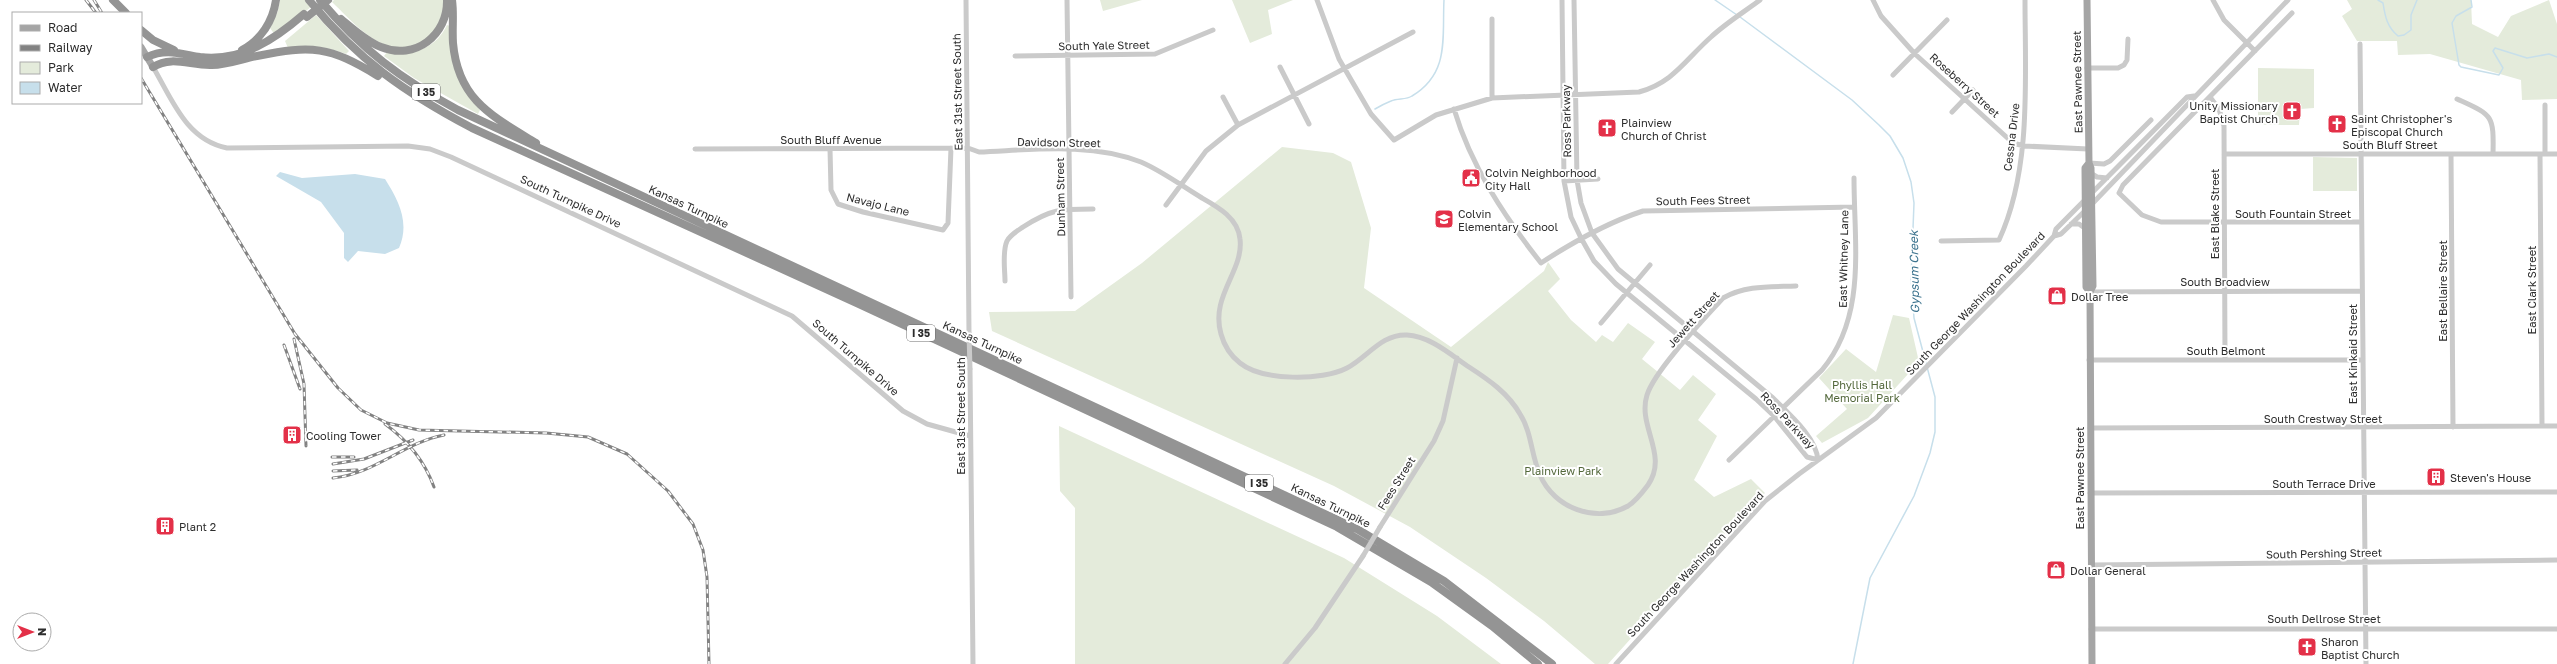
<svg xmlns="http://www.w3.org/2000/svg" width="2557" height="664" font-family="'Golos Text',sans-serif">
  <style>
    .green { fill: #e4ebdb }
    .water { fill: #c7dfeb }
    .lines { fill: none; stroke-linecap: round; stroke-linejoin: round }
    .stream { stroke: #c7dfeb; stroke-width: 1.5 }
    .minor { stroke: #cacaca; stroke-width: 5 }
    .major { stroke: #a5a5a5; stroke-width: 7 }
    .highway { stroke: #949494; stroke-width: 8 }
    .rail-casing { stroke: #828282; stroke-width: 3 }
    .rail { stroke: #fff; stroke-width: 1.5; stroke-dasharray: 4.5; stroke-linecap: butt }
    .minor-bridge { stroke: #cacaca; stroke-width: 5 }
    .highway-bridge { stroke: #949494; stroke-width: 8 }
    .labels { text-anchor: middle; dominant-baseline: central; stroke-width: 4; stroke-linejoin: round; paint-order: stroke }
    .shield { fill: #fff; stroke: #6c6c6c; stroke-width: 1 }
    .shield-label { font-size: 10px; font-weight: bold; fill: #2d2d2d }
    .street-label { font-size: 11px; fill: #2d2d2d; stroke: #fff }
    .poi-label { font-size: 11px; fill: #2d2d2d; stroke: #fff; text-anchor: start }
    .park-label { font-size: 11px; fill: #53683b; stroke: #fff }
    .water-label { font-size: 12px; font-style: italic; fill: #3c738e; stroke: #fff }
  </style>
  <rect width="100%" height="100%" fill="#fff"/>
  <path class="green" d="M280,0H305L311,7L275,35L270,28L278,11Z
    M334,0H445L438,30C431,35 423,42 415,45C383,59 352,21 332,2Z
    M1100,0H1142L1103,11Z
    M1232,0H1293L1268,10L1272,34L1250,43Z
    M2347,0H2471L2472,24L2498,37L2511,16L2549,0L2557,24V99L2522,100L2521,80L2430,54L2398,55L2397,41H2357L2342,16L2352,9Z
    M316,15L349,51L346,54C326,46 309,46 288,48L285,41Z
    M447,25L450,26L469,96L480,110L478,114L414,78L384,56L387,52C412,55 435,50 447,25Z
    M2258,68L2314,69V108L2300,109L2299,125H2258Z
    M1282,147L1333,153L1351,162L1371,228L1364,288L1451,347L1544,271L1548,262L1560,279L1548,291L1571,320L1596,342L1602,335L1613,342L1628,323L1655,342L1642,359L1680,390L1693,375L1716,394L1698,420L1717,436L1694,480L1714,497L1751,479L1765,493L1720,539L1608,664H1595L1544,621L1486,578L1410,527L1334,486L992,331L989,312L1075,311L1142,263Z
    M2313,157L2357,158V191H2313Z
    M1893,315L1909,318L1919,362L1868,418L1822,443L1816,436L1847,409L1819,378L1846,349L1876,372Z
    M1059,426L1344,558L1437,616L1501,664H1075V508L1060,491Z"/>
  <path class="water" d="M280,172L302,178L355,174L385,179C399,201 410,223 399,248L385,254L358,251L348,262L344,258V233L321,202L276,176Z"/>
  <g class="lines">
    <path class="stream" d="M1715,0L1737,15
      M2378,0L2383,3C2385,16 2387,27 2398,36L2404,35L2411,30V15L2417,0
      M2471,0L2472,7L2456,16L2452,23L2459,65L2461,67L2499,75L2503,68L2493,51L2495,48L2527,58L2549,54L2557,57
      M1740,17L1852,100L1879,125L1890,136L1903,158L1911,182L1914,203L1911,279L1914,318L1935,397V432L1930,453L1914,496L1870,578L1853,664
      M1375,109C1380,106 1386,103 1391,101C1398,98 1406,100 1412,96C1450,73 1442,38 1444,0"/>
    <path class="minor" d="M966,0L969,333
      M1067,0L1071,297
      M1317,0L1339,59L1371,114L1394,140L1436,115L1492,98L1639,92C1674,82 1685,60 1711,37C1726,23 1744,12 1760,0
      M1562,0L1564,181L1571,217L1581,238L1594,261L1616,284L1756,399L1774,416L1807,457L1818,460
      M1574,0L1577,180L1581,203L1592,233L1618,269L1773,398C1790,415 1816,437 1818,460
      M1873,0L1881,16L1915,54L2013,143L2024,146L2088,149
      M2213,0L2224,20L2255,51
      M2292,13L2123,185L2119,193L2142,215L2161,222H2361
      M1492,19V98
      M2360,44L2366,664
      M1015,56L1155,54L1213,30
      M153,67C172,99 186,140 227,148L408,146L430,149L451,157L792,316L903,411L927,424L970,436
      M1280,67L1309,124
      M2087,68H2118L2124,65L2127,60L2128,39
      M1893,75L1947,20
      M1223,97L1238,125
      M2210,97L2219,109L2224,126L2225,359
      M2457,99C2492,115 2494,114 2493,154
      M2545,105V154
      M1454,109C1471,166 1504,216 1541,263C1573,242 1606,223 1643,211L1854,207
      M1952,112L1973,90
      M695,149L968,148L979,152C1031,150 1091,142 1141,162C1162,171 1182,186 1202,198C1218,207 1238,218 1240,239C1244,271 1210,296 1221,334C1224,345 1231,356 1240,363C1262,381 1322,381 1347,368C1368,357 1381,334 1407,335C1430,336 1451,355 1469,367C1489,380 1508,393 1520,414C1532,433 1531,455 1540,475C1554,508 1596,524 1628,506C1636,501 1642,493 1648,485C1669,455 1637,426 1647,395C1655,370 1704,319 1723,298C1746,285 1770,287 1796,286
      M830,149L831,190L838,204L863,212L943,230L948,223L951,148
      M2224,154H2557
      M2451,154L2453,427
      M2540,154L2542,426
      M2089,163L2104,164L2110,161L2151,120
      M2092,174L2097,177L2107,178
      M1564,181L1598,179
      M1166,205L1206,151L1238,125L1413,32
      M2071,224H2079L2086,229
      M2054,236L2061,234L2092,204L2288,0
      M1941,241L1999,240C2032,169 2025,77 2025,0
      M1005,281C1005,270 1002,252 1007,241C1010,235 1017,231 1023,227C1051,209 1060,209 1093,209
      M2090,292L2361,291
      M1601,323L1650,265
      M2089,360H2362
      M970,369L973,664
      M2090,428L2557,426
      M1729,460L1822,370C1867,316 1854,245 1854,178
      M2090,493L2557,492
      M1380,527L1434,441L1443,421L1457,358
      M2091,565L2557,560
      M2091,629H2557
      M1285,664L1315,628L1363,556
      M1616,664L1765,501L1799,474L1876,418L2026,266L2054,236L2056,229L2187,97L2194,96"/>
    <path class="major" d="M2087,0L2089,163L2091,168L2093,286L2090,292L2092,664
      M141,47L153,67
      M2089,163L2085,168L2086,287L2090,292"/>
    <path class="highway" d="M113,0L126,13
      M309,0C358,60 404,92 472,128L859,304L1337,527L1431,582L1492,626L1538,664
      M320,0C362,50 401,79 458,110L1357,529L1444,581L1552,664
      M452,0C454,14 452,28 453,43C458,100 492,116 536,143
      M341,19C353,29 366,41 381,47C415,61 448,35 447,0
      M141,30L153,40L174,50
      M242,50C261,40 273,21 276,0
      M147,57C166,48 181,54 200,57C242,62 275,39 304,14
      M153,67C172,55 191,66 212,65C227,65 242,59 257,56C312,45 329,46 378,76"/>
    <defs>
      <path id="rail" d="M86,0L96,13
        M94,0L102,13
        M141,78L295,334L338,388L361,410L387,423L419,430L546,433L588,437L627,454L668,491L693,524L703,550L707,577L709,664
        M294,339L304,384L306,446
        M284,345L300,389
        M385,424C407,440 425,462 434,487
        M332,457H354
        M333,464L364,459L413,440
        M333,471L357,470
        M333,478C375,474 403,443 444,435"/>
    </defs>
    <use href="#rail" class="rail-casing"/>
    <use href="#rail" class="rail"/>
    <path class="minor-bridge" d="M969,333L970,369
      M1363,556L1380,527"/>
    <path class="highway-bridge" d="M307,17L328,0"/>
  </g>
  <defs>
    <symbol id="church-square" viewBox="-11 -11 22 22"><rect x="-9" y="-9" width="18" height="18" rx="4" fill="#e33048" stroke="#fff"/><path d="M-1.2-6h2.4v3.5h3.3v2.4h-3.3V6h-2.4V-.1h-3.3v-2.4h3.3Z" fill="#fff"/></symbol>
    <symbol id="civic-square" viewBox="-11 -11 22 22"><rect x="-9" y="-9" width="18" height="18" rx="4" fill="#e33048" stroke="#fff"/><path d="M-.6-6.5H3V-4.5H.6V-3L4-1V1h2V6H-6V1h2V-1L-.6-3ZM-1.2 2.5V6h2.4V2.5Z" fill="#fff"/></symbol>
    <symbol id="school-square" viewBox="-11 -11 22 22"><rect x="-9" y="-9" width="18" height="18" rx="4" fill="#e33048" stroke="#fff"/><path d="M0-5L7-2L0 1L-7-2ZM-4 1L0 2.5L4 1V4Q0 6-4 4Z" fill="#fff"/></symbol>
    <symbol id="shop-square" viewBox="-11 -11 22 22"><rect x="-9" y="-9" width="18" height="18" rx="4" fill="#e33048" stroke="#fff"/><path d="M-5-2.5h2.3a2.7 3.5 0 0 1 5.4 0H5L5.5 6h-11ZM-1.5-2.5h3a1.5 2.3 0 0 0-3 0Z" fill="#fff"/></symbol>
    <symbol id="building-square" viewBox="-11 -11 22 22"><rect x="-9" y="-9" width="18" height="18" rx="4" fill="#e33048" stroke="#fff"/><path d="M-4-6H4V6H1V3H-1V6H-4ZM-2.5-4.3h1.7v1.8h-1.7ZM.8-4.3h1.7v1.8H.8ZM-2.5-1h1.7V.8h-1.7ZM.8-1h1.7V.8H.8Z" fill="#fff"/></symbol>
  </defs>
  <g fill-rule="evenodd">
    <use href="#church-square" x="2281" y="100" width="22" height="22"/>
    <use href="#church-square" x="2326" y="113" width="22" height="22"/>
    <use href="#church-square" x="1596" y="117" width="22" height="22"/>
    <use href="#civic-square" x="1460" y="167" width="22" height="22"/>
    <use href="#school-square" x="1433" y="208" width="22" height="22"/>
    <use href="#shop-square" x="2046" y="285" width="22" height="22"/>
    <use href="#building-square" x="281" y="424" width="22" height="22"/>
    <use href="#building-square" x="2425" y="466" width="22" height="22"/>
    <use href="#building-square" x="154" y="515" width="22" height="22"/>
    <use href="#shop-square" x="2045" y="559" width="22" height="22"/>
    <use href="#church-square" x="2296" y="636" width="22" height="22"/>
  </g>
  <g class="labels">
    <g class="shield">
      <rect x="412" y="84" width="28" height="16" rx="3"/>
      <rect x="907" y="325" width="28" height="16" rx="3"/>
      <rect x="1245" y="475" width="28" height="16" rx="3"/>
    </g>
    <g class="shield-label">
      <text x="426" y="92">I 35</text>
      <text x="921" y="333">I 35</text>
      <text x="1259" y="483">I 35</text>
    </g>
    <g class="street-label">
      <text transform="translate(1104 45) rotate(-1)">South Yale Street</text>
      <text transform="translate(2077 82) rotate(-91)">East Pawnee Street</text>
      <text transform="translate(1965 85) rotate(42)">Roseberry Street</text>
      <text transform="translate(957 92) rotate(-91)">East 31st Street South</text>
      <text transform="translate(1566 121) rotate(-91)">Ross Parkway</text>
      <text transform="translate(2011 137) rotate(-83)">Cessna Drive</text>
      <text x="831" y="139">South Bluff Avenue</text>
      <text transform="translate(1059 142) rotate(1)">Davidson Street</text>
      <text x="2390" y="144">South Bluff Street</text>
      <text transform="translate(1060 197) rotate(-91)">Dunham Street</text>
      <text transform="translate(1703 200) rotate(-1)">South Fees Street</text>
      <text transform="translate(571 201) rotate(25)">South Turnpike Drive</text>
      <text transform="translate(878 204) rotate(14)">Navajo Lane</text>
      <text transform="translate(689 206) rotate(25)">Kansas Turnpike</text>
      <text x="2293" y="213">South Fountain Street</text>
      <text transform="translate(2214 214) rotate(-90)">East Blake Street</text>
      <text transform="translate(1843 259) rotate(-89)">East Whitney Lane</text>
      <text x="2225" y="281">South Broadview</text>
      <text transform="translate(2531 290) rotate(-90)">East Clark Street</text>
      <text transform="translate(2442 291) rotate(-90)">East Bellaire Street</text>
      <text transform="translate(1975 303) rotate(-46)">South George Washington Boulevard</text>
      <text transform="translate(1693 319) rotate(-48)">Jewett Street</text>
      <text transform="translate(983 342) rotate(25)">Kansas Turnpike</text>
      <text x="2226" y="350">South Belmont</text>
      <text transform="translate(2352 354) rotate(-90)">East Kinkaid Street</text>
      <text transform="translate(856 357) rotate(41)">South Turnpike Drive</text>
      <text transform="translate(960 416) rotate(-90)">East 31st Street South</text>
      <text x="2323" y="418">South Crestway Street</text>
      <text transform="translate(1788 420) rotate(47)">Ross Parkway</text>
      <text transform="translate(2079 478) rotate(-90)">East Pawnee Street</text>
      <text transform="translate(1396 483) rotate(-58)">Fees Street</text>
      <text x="2324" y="483">South Terrace Drive</text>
      <text transform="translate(1331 505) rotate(26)">Kansas Turnpike</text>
      <text transform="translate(2324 553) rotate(-1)">South Pershing Street</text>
      <text transform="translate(1695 564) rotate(-47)">South George Washington Boulevard</text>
      <text x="2324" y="618">South Dellrose Street</text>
    </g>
    <g class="poi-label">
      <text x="2278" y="105" text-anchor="end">Unity Missionary<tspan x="2278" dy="13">Baptist Church</tspan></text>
      <text x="2351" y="118">Saint Christopher's<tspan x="2351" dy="13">Episcopal Church</tspan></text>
      <text x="1621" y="122">Plainview<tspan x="1621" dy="13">Church of Christ</tspan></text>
      <text x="1485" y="172">Colvin Neighborhood<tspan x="1485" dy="13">City Hall</tspan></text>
      <text x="1458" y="213">Colvin<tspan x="1458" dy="13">Elementary School</tspan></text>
      <text x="2071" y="296">Dollar Tree</text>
      <text x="306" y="435">Cooling Tower</text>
      <text x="2450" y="477">Steven's House</text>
      <text x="179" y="526">Plant 2</text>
      <text x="2070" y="570">Dollar General</text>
      <text x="2321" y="641">Sharon<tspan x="2321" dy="13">Baptist Church</tspan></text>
    </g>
    <g class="park-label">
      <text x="1862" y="384">Phyllis Hall<tspan x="1862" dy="13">Memorial Park</tspan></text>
      <text x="1563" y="470">Plainview Park</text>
    </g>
    <g class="water-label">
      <text transform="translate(1914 272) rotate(-91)">Gypsum Creek</text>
    </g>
  </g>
  <rect x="12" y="12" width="130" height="92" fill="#ffffff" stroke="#ababab"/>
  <rect x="20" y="25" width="20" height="6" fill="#a5a5a5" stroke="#ababab"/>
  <text x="48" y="32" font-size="12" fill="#2d2d2d">Road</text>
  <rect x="20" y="45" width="20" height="6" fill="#828282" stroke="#ababab"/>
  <text x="48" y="52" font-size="12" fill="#2d2d2d">Railway</text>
  <rect x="20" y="62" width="20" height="12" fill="#e4ebdb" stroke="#ababab"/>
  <text x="48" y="72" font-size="12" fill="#2d2d2d">Park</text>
  <rect x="20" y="82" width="20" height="12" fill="#c7dfeb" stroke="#ababab"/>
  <text x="48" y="92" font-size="12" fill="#2d2d2d">Water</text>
  <g transform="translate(32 632) rotate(90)"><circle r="19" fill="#ffffff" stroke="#ababab"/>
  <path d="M0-3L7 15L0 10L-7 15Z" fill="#e33048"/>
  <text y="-6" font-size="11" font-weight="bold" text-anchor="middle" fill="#2d2d2d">N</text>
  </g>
</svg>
